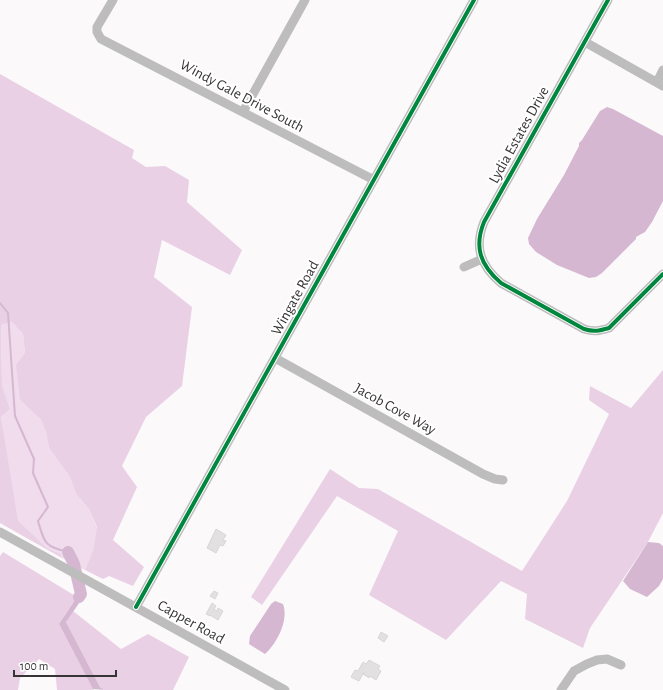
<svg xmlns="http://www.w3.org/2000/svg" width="663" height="690" font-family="'Alegreya Sans',sans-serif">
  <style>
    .green { fill: #f0dced }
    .forest { fill: #e9d0e5 }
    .water { fill: #d6b7d1 }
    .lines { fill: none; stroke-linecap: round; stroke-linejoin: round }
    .stream { stroke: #d6b7d1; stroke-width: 2 }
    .river { stroke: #d6b7d1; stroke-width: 12 }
    .building { fill: #e2e0e0; stroke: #d8d6d8 }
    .minor { stroke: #bebdbe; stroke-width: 9 }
    .cycleway-casing { stroke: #fff; stroke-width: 6 }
    .cycleway { stroke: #00873e; stroke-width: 4 }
    .labels { text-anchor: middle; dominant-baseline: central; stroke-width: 4; stroke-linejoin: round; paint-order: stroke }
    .street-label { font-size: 15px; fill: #363435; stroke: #fff }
  </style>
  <rect width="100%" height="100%" fill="#fcf9fb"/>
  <path class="green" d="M12,322L23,334L25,353L20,400L41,420L46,432L49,448L70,477L76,494L89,509L97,528L93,550L85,570L62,558L61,554L47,548L17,521L1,417L10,409L2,385L1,325Z"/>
  <path class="forest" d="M0,74L134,150L132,158L146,167L165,166L189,180L187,202L242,250L230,275L162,240L154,277L192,307L182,386L146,417L122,466L137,487L113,540L144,567L133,586L109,576L103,579L85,570L93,550L97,527L89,509L76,494L70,477L49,448L46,432L41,420L20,400L16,365L25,353L23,334L12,322L1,325L2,385L10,409L1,417L18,521L47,548L61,554L62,558L0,523Z
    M663,370V513L648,542L590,628L583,648L525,619L527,594L501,581L446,640L369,595L398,531L337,496L262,605L251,597L330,469L359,488L378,489L522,571L567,501L609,414L589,400L590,386L631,408Z
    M3,552L77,597L59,624L94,690H57L55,669L39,659L20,678L18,690H0V556Z
    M73,611L121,649L148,634L189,657L173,690H104L100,687L66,622Z"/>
  <path class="water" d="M607,107L613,109L663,136V201L652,222L645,232L636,237V239L602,273L596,277L589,278L557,265L536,252L529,244L528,238L537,219L564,175L579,146V143L582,140L600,111Z
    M648,542L659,543L663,546V579L659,586L647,597L630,589L623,581Z
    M77,581L84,585V596L66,622L100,687L104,690L93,689L59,624L77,597Z
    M275,601L283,604C289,620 277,643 265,654L249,644L250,636L271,604Z"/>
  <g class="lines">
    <path class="stream" d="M0,303L8,313L15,416L34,459L33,473L48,507L38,521C45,545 45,546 68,552"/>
    <path class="river" d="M68,552L74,564L81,594L79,597"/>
  </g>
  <path class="building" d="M216,529L226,535L223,540L226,541L223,546L220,545L216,553L207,548Z
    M214,591L218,593L215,599L210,596Z
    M212,603L216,606L214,609L217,611L218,608L223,611L218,620L210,615V616L206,614Z
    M381,632L388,636L384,642L378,638Z
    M369,660L380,666L378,669L381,671L376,680L370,676L369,678L363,674L364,672L359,681L351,677L355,670L358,671L363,662L366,664Z"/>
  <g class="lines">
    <path class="minor" d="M113,0L97,27V32L101,39L374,180
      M608,0L484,222C474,247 480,265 501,283L584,329C594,332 599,331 609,328L663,274
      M585,42L663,86
      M657,82L663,70
      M243,112L305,0
      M464,267L482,259
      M275,358L483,474L495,479L503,480
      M0,532L285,690
      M136,607L474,0
      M561,690L574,671L587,664L597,660L607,659L621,665"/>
    <defs>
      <path id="cycleway" d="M608,0L484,222C474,247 480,265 501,283L584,329C594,332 599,331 609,328L663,274
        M136,607L474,0"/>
    </defs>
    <use href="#cycleway" class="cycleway-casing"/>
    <use href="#cycleway" class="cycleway"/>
  </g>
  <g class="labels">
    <g class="street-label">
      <text transform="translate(242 96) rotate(28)">Windy Gale Drive South</text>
      <text transform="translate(519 135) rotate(-61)">Lydia Estates Drive</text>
      <text transform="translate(295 298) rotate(-61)">Wingate Road</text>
      <text transform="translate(395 409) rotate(29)">Jacob Cove Way</text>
      <text transform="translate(191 622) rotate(29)">Capper Road</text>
    </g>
  </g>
  <path d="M14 670v6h102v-6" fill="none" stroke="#363435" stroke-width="2"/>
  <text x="20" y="670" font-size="12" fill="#363435" stroke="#ffffff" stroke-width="3" paint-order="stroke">100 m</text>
</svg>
